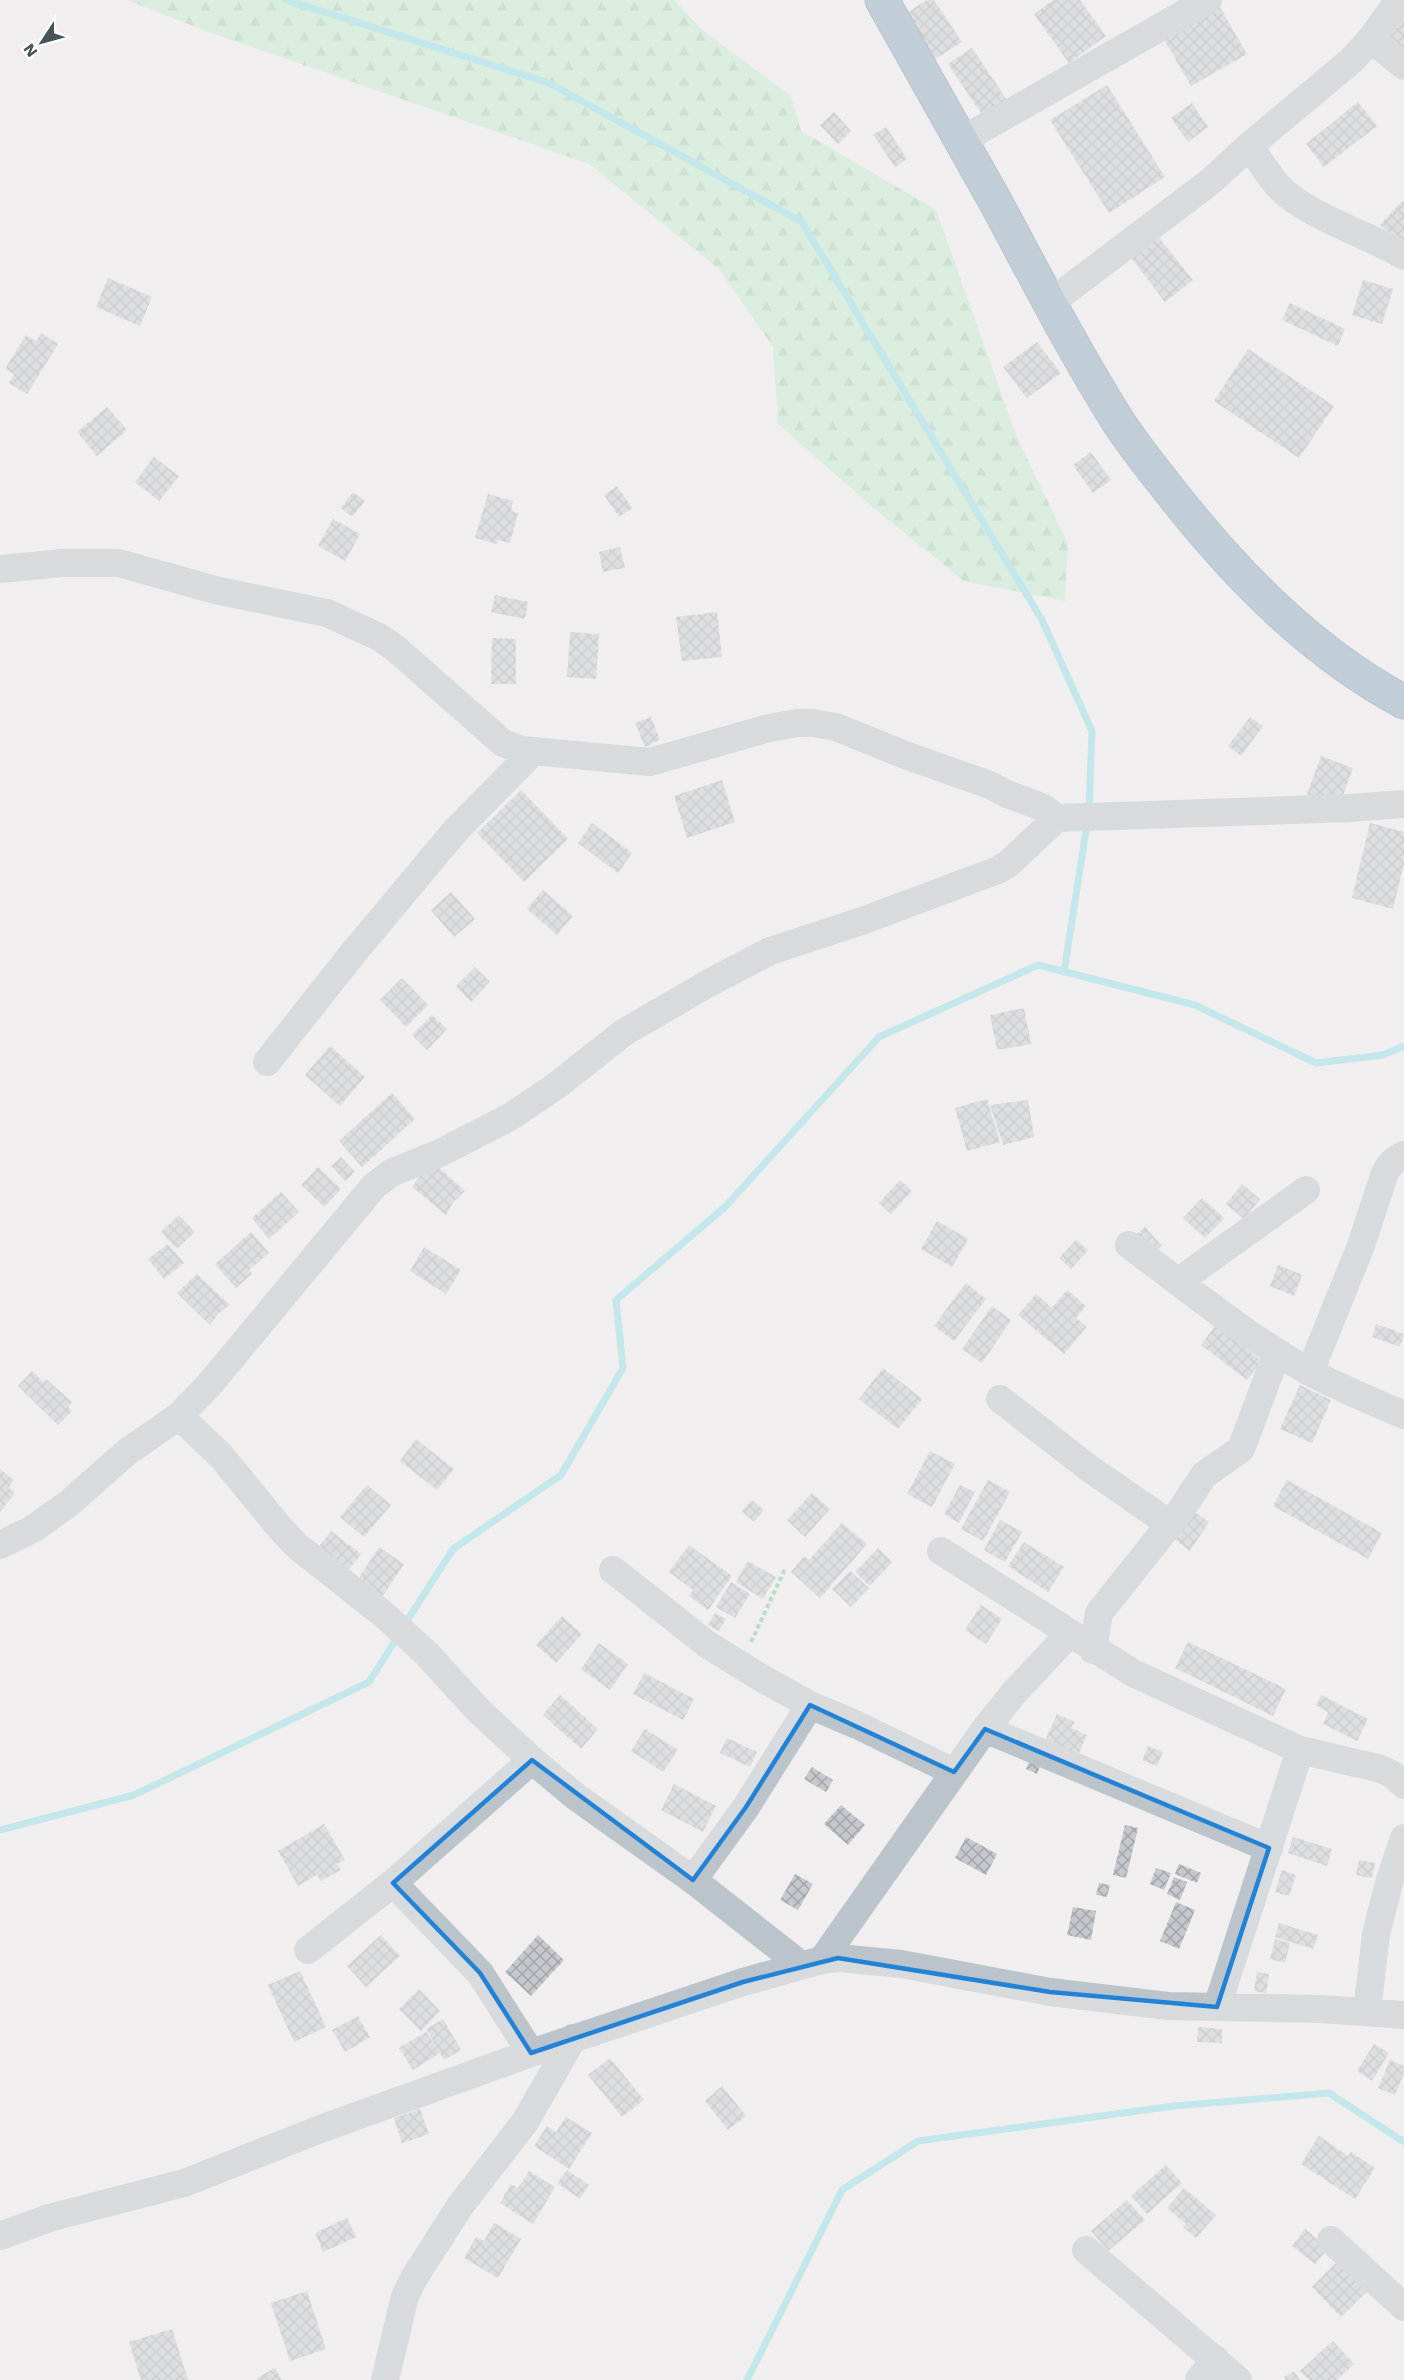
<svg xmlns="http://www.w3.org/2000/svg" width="1404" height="2380" font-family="'Work Sans',sans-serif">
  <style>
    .forest { fill: url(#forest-firs) }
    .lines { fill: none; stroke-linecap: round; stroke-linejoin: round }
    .stream { stroke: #8ddde7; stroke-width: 7 }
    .building { fill: url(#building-cross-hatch) }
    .highway-casing { stroke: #7390a6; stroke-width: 35 }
    .path { stroke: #77c899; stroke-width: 4; stroke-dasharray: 4.5 3; stroke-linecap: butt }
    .minor { stroke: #bac4ca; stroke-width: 28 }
    .highway { stroke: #88a5ba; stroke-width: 33 }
    .marked { fill: none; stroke: #2282d6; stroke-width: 4.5; stroke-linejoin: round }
  </style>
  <defs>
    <pattern id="forest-firs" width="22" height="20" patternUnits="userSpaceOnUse" patternTransform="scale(1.5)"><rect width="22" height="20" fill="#beeccb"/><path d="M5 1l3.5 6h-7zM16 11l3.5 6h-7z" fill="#a5ccb1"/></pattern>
    <pattern id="building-cross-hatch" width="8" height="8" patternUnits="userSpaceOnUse" patternTransform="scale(1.5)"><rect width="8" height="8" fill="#c5c9cd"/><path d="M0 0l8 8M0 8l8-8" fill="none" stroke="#a2a6a9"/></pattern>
  </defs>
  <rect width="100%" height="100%" fill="#f0eeee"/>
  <path class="forest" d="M127,0H674L701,29L791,96L801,131L936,210L1016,435L1068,544L1065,601L964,581L870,505L778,424L773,347L719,269L589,164L206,31Z"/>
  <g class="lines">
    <path class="stream" d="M286,0L549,83L802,222L1042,620L1092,731L1089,810
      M1064,972L1087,824
      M405,1624L453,1549L561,1475L623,1368L616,1300L725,1207L879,1037L1038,965L1195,1005L1316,1063L1383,1055L1404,1046
      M0,1830L134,1795L369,1682L398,1636
      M747,2380L842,2190L918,2141L1174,2106L1329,2093L1404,2142"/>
  </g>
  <path class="building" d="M927,0H934L962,42L935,59L905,14Z
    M1053,0H1080L1106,36L1069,63L1034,14Z
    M1218,4L1247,54L1191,86L1162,36Z
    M1404,12V54L1384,38Z
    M972,48L1009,103L985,119L948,64Z
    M1107,85L1165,177L1109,213L1050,120Z
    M1358,102L1377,126L1324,167L1306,144Z
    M1192,103L1208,127L1188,142L1171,118Z
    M834,112L851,131L838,144L820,125Z
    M886,127L907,159L895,167L873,135Z
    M1402,201L1404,203V247L1380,225Z
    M1156,234L1193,280L1165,302L1129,255Z
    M108,278L152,297L140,326L96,307Z
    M1363,280L1393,289L1382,324L1352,315Z
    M1290,303L1345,329L1338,346L1282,320Z
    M41,333L58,344L27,394L9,383L14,374L5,369L26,335L36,341Z
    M1037,342L1061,373L1027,398L1003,367Z
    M1248,349L1334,406L1299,458L1214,401Z
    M107,407L127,430L97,456L77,432Z
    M1091,452L1111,480L1093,493L1073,465Z
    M154,457L179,476L159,501L135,482Z
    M617,486L632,508L619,517L604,495Z
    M353,492L365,501L352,517L341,508Z
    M488,494L513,501L511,511L518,513L510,543L498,540L497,544L475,538Z
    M333,519L360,534L345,561L318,546Z
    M620,547L625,568L603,572L599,552Z
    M495,595L528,602L525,619L491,612Z
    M717,612L722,657L682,661L676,617Z
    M570,632L599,634L596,679L567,677Z
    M492,638L516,639V684H491Z
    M651,717L660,740L645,747L635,723Z
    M1250,717L1263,726L1241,756L1228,746Z
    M1321,756L1353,768L1338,809L1306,797Z
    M722,780L735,822L687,838L674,796Z
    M521,790L568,839L524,882L477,833Z
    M592,823L632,853L618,873L578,843Z
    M1370,823L1404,832V863L1393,909L1352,898Z
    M543,890L573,916L557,935L527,909Z
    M451,892L475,919L454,937L431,910Z
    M475,967L490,982L471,1002L456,986Z
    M402,978L428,1005L406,1027L380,1000Z
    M1024,1008L1031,1044L997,1050L990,1015Z
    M432,1015L447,1029L427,1050L412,1035Z
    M330,1046L365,1077L340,1106L305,1075Z
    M392,1093L415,1119L362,1167L339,1141Z
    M987,1099L1000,1142L967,1151L955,1108Z
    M1028,1100L1034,1137L1003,1145L990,1105Z
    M341,1157L355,1172L345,1181L331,1166Z
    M434,1163L465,1191L453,1202L446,1215L412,1187L422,1173Z
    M318,1167L341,1189L324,1207L301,1185Z
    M900,1180L912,1191L891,1214L879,1203Z
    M1242,1184L1260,1199L1244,1219L1226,1204Z
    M281,1192L299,1212L269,1239L252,1218Z
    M1202,1198L1224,1218L1205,1238L1183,1218Z
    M179,1215L195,1232L177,1249L161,1232Z
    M937,1221L968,1239L952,1267L921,1249Z
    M1145,1227L1162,1246L1139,1266L1122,1246Z
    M251,1232L269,1253L249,1270L252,1274L236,1288L215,1264Z
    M1076,1240L1088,1250L1071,1269L1059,1258Z
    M168,1244L184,1263L164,1279L148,1259Z
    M424,1247L461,1270L446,1294L410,1271Z
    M1278,1265L1302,1275L1294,1296L1270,1286Z
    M197,1274L230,1305L219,1313L210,1325L177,1293Z
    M966,1283L986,1299L954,1341L934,1326Z
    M1067,1290L1086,1306L1076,1318L1087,1327L1064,1354L1018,1315L1036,1294L1052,1308Z
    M992,1306L1011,1320L982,1363L962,1349Z
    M1376,1324L1404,1334L1400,1347L1372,1337Z
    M1216,1325L1262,1361L1247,1380L1201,1345Z
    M883,1368L922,1399L898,1429L859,1399Z
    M32,1371L43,1382L46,1379L72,1402L68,1407L72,1411L58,1425L18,1386Z
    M1300,1385L1331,1400L1312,1443L1280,1429Z
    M416,1439L454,1469L437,1490L400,1461Z
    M930,1451L955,1464L932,1507L907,1494Z
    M0,1469L14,1480L9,1488L15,1493L0,1512Z
    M988,1480L1010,1492L983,1541L961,1529Z
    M1287,1480L1382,1533L1368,1559L1273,1506Z
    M367,1485L391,1505L364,1537L340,1517Z
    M960,1485L975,1492L959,1523L944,1514Z
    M812,1493L830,1509L805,1537L787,1520Z
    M752,1500L764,1510L754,1522L742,1511Z
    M1195,1512L1209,1522L1190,1551L1175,1540Z
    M1000,1520L1022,1532L1005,1562L984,1550Z
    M842,1523L867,1544L820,1598L791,1572L804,1556L809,1560Z
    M331,1531L361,1554L347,1572L317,1549Z
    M1024,1542L1064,1567L1048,1592L1008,1566Z
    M689,1545L732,1576L708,1610L689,1596L693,1590L669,1572Z
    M379,1547L404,1564L382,1597L357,1581Z
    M878,1548L892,1562L870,1586L855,1572Z
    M748,1561L776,1577L763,1599L736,1582Z
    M850,1571L869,1588L851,1607L832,1589Z
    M731,1582L750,1594L735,1618L716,1607Z
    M981,1605L1002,1619L986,1644L965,1630Z
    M715,1613L726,1619L719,1631L708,1625Z
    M562,1616L582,1634L556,1663L536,1645Z
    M1188,1642L1286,1689L1273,1716L1175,1668Z
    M599,1643L628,1664L610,1690L581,1669Z
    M644,1673L694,1699L683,1720L633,1694Z
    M560,1695L598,1729L581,1749L543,1715Z
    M1321,1695L1368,1719L1357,1741L1323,1724L1328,1712L1316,1705Z
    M1057,1714L1075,1722L1071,1728L1087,1735L1077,1758L1044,1743Z
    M645,1729L678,1750L663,1772L631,1751Z
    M727,1738L757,1752L750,1767L720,1753Z
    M1148,1746L1163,1752L1157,1766L1142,1760Z
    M1030,1759L1041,1763L1037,1774L1026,1769Z
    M812,1767L833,1780L826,1792L804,1779Z
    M674,1784L716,1806L703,1832L661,1810Z
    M841,1805L865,1825L848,1845L824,1824Z
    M324,1824L345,1860L337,1864L341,1870L321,1881L317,1875L298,1886L278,1851Z
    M1125,1825L1138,1828L1126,1878L1113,1875Z
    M966,1837L997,1854L986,1875L955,1858Z
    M1293,1837L1332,1849L1327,1866L1288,1853Z
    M1359,1860L1375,1863L1372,1878L1356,1875Z
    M1179,1864L1201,1873L1197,1883L1175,1874Z
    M1156,1868L1171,1873L1164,1890L1150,1884Z
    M1282,1870L1296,1875L1289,1896L1275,1892Z
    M795,1874L813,1884L798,1910L780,1900Z
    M1174,1877L1187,1882L1180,1900L1167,1894Z
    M1099,1883L1110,1885L1107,1897L1096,1895Z
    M1176,1902L1195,1910L1179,1949L1160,1941Z
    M1073,1907L1096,1911L1091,1940L1067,1935Z
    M1279,1923L1318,1935L1313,1949L1275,1937Z
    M381,1935L400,1956L366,1987L347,1966Z
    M538,1935L564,1960L531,1996L505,1972Z
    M1275,1939L1290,1943L1285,1963L1270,1959Z
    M300,1971L326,2027L294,2042L268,1985Z
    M1257,1972L1269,1974L1266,1993L1254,1991Z
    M419,1989L440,2011L421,2031L399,2009Z
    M358,2016L370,2037L345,2052L332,2030Z
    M443,2019L461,2050L444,2060L440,2053L413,2070L399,2048L426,2032L439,2051L426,2029Z
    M1198,2027L1222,2029V2043L1197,2042Z
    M1374,2044L1389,2053L1372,2081L1357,2071Z
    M610,2058L644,2100L622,2117L588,2075Z
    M1390,2060L1404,2066V2073L1395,2095L1378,2088Z
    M722,2086L746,2116L728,2130L705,2101Z
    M420,2109L429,2134L402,2143L394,2118Z
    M566,2117L592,2133L569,2169L534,2146L547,2126L556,2132Z
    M1319,2136L1348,2156L1351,2152L1375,2168L1355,2199L1301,2164Z
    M1166,2165L1182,2183L1147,2214L1131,2196Z
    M567,2170L589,2185L580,2199L557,2183Z
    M529,2171L555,2187L533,2224L500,2203L511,2184L518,2188Z
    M1184,2188L1216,2215L1196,2238L1183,2227L1186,2224L1167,2208Z
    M1127,2200L1145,2220L1108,2251L1091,2231Z
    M347,2218L356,2237L323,2252L315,2233Z
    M494,2223L521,2239L498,2278L464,2258L476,2237L484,2241Z
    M1305,2229L1328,2248L1315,2264L1292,2246Z
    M1342,2257L1371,2288L1341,2317L1312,2287Z
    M307,2291L326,2349L290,2361L271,2303Z
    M172,2329L188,2380H141L129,2342Z
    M1333,2341L1354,2364L1337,2380H1309L1300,2371Z
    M275,2368L282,2380H258L257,2378Z
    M1294,2371L1300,2380H1286L1284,2377Z"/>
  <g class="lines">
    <defs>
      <path id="highway" d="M882,0C920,67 958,134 995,201C1034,273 1071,346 1114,415C1130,441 1151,467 1170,491C1235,574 1311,652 1404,702"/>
    </defs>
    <use href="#highway" class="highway-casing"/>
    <path class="path" d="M751,1642L785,1569"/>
    <path class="minor" d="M1371,39L1404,66
      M962,140L1208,0
      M1249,146C1259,159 1268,175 1279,187C1305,215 1369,235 1404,256
      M1050,303L1211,181L1249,146L1352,60L1371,39L1399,0
      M0,569L62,563H119L215,590L327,613L379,637L395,648L503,743L522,750L650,762L769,728L797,723H813L836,727L905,755L990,785L1007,794L1042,807L1057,818L1350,808L1404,804
      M267,1062L354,952L456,830L533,752
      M1129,1245C1188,1288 1244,1335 1308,1371C1339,1388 1372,1401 1404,1415
      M1179,1281L1306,1190
      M1310,1372L1362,1243L1384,1175C1389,1165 1394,1159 1404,1155
      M1000,1399L1090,1469L1170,1524
      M179,1416L221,1456L280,1528L297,1546L383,1614L426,1653L479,1711L532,1760L575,1796L693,1880L801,1965
      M0,1545L33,1529L68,1504L127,1452L179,1416L209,1385L374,1186L391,1173L440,1153L510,1117L556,1086L623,1033L709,983L770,951L862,921L998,870L1008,864L1057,818
      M941,1551L1133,1673L1300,1750L1381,1769L1393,1775L1404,1785
      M613,1570L708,1645L765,1680L810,1705L857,1725L954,1772
      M1093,1650L1099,1613L1181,1510L1204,1475L1241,1449L1277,1353
      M985,1729L1269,1848
      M693,1880L746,1807L810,1705
      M393,1883L480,1973L531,2053
      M308,1950L393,1883L532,1760
      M822,1960L985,1729L1013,1694L1069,1634
      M1217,2007L1300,1750
      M1367,2012L1376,1934L1389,1883L1404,1838
      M0,2236L49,2218L184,2183L326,2127L531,2053L743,1982L822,1960L838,1958L901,1964L1050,1992L1168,2006L1322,2009L1404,2015
      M1331,2240L1404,2307
      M1086,2250L1238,2380
      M385,2380L405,2296L414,2278L460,2206L525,2122L573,2038
      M1199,2380L1215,2359"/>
    <use href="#highway" class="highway"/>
  </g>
  <path d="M0 0H1404V2380H0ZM810,1705L954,1772L985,1729L1269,1848L1217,2007L1050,1992L838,1958L743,1982L531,2053L480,1973L393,1883L532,1760L693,1880L746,1807Z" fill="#f0eeee" fill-opacity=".55" fill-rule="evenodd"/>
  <path class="marked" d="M810,1705L954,1772L985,1729L1269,1848L1217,2007L1050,1992L838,1958L743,1982L531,2053L480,1973L393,1883L532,1760L693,1880L746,1807Z"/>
  <g transform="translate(42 42) rotate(234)" stroke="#ffffff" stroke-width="4.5" paint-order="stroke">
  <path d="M0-4.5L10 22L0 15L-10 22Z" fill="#47535a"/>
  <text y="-9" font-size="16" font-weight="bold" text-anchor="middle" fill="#47535a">N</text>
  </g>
</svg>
